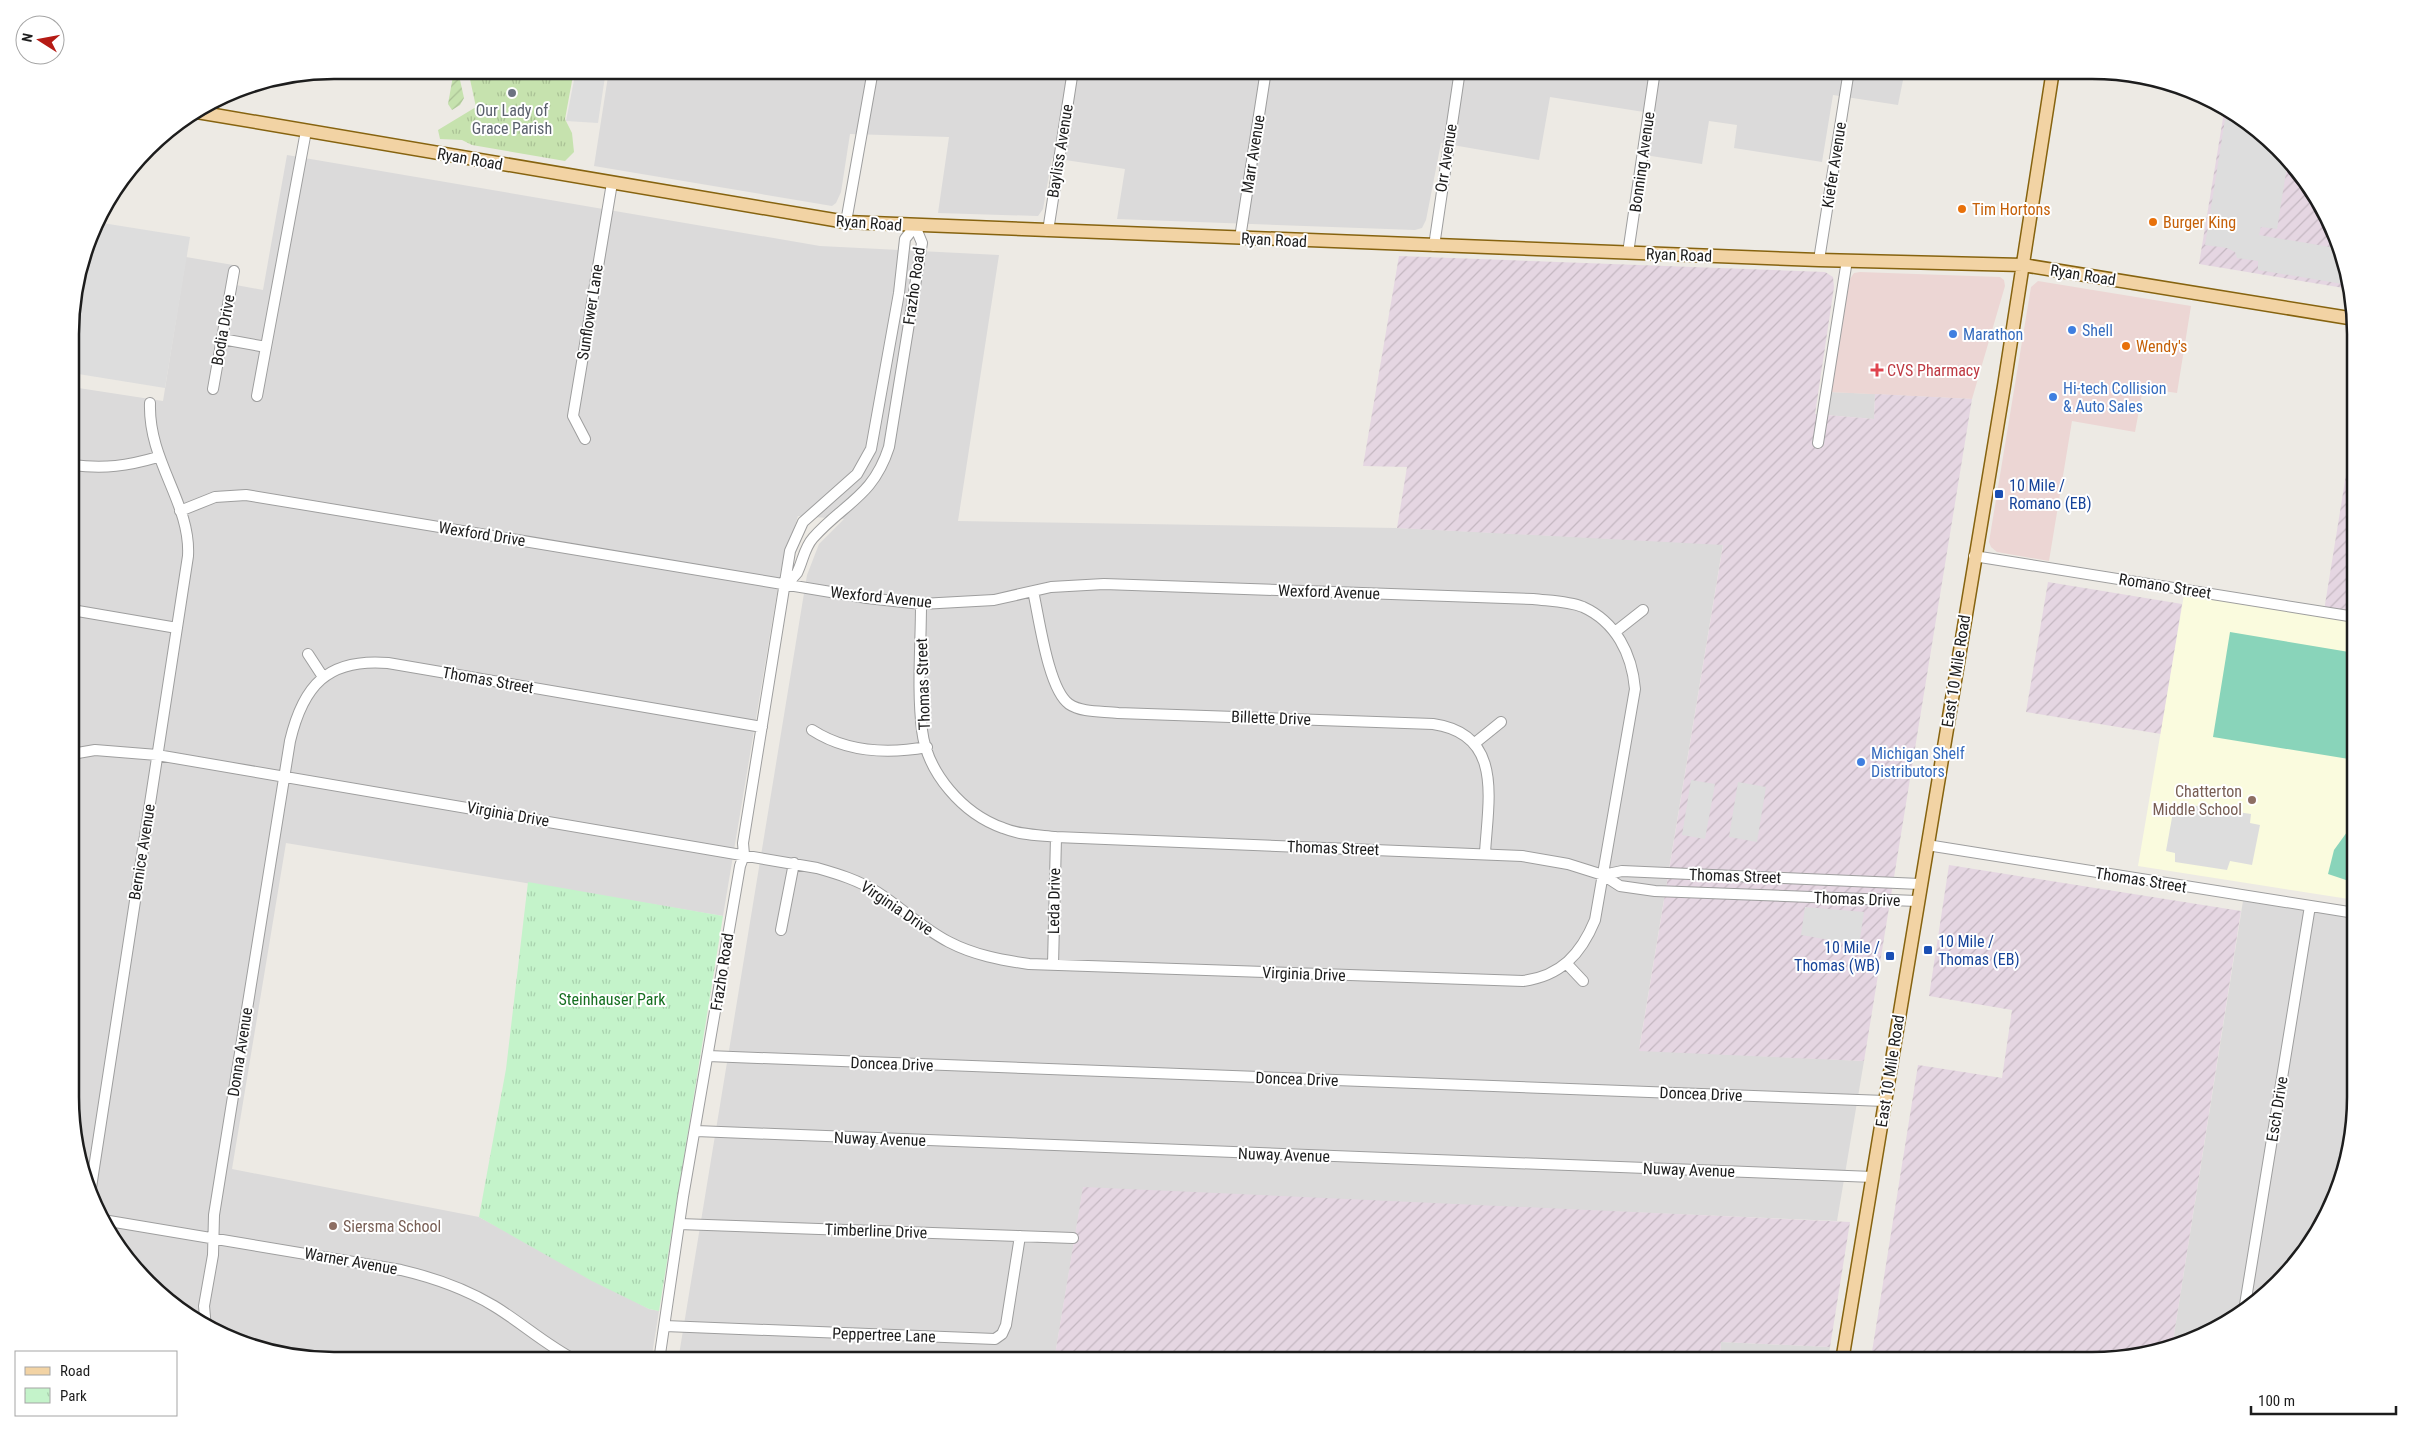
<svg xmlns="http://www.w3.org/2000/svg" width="2426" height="1431" font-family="'Roboto Condensed',sans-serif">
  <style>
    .residential { fill: #dbdada }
    .commercial { fill: #ecd6d4 }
    .industrial { fill: url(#industrial-furrows) }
    .education { fill: #fafbde }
    .grass { fill: url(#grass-tufts) }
    .park { fill: url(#park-tufts) }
    .garden { fill: url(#garden-furrows) }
    .pitch { fill: #89d4ba }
    .parking { fill: #ddd }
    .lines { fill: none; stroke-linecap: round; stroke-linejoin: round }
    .minor-casing { stroke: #9e9e9e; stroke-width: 12 }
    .major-casing { stroke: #86630f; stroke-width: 15 }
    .minor { stroke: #fff; stroke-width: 10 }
    .major { stroke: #f2d3a4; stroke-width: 12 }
    .worship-dot { fill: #6b7280; stroke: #fff; stroke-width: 2 }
    .food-dot { fill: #e8710a; stroke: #fff; stroke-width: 2 }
    .shop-dot { fill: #3f7fe0; stroke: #fff; stroke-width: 2 }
    .health-dot { fill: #e0444e; stroke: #fff; stroke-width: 2 }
    .transit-dot { fill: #1a4fb4; stroke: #fff; stroke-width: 2 }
    .education-dot { fill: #8d6e63; stroke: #fff; stroke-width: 2 }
    .labels { text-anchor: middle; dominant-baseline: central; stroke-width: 4; stroke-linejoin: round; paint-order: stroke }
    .worship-label { font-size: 16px; fill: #5b616d; stroke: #fff }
    .street-label { font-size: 16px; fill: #1d1d1d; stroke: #fff }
    .food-label { font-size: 16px; fill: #c56008; stroke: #fff; text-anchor: start }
    .shop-label { font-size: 16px; fill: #366cbe; stroke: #fff; text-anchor: start }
    .health-label { font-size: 16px; fill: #be3a42; stroke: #fff; text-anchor: start }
    .transit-label { font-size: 16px; fill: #164399; stroke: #fff; text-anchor: start }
    .education-label { font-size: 16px; fill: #785e54; stroke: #fff; text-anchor: end }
    .park-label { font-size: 16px; fill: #166f21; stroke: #fff }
    .rim { fill: none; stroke: #1d1d1d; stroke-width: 2.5 }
  </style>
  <defs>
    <pattern id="industrial-furrows" width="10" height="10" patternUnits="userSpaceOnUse" patternTransform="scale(1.25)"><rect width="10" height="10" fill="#e5d6e2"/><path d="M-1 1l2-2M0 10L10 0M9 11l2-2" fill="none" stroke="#c4b7c1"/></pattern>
    <pattern id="grass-tufts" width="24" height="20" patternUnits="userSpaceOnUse" patternTransform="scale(1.25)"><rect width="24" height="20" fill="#c6e2ae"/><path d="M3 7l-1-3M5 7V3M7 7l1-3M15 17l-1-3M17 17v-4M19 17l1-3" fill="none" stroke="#aac195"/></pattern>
    <pattern id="park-tufts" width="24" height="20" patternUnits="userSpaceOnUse" patternTransform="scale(1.25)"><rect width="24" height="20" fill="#c4f3ca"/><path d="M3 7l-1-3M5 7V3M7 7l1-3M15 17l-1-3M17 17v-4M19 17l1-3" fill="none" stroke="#a8d0ad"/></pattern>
    <pattern id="garden-furrows" width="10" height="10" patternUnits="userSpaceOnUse" patternTransform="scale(1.25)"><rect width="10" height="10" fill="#c6e2ae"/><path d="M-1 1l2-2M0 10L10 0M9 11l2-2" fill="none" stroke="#aac195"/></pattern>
  </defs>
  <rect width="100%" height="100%" fill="#edeae4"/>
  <path class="residential" d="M609,70H1905L1898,105L1833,95L1822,162L1734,148L1737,125L1709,121L1702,164L1645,155L1650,113L1550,97L1539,160L1441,143L1426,220L1422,228L1415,230L1117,219L1125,169L1052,158L1043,209L1038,216L938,213L949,137L850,134L841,192L836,203L832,206L594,166Z
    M287,155L820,246L999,255L958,521L1397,528L1723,544L1639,1050L1864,1061L1837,1221L1083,1189L1054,1361H678L807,575L819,544L844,519L798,516L781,569L723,916L286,843L232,1169L479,1217L649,1309L659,1311L651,1361H333L265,1352L201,1326L147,1284L114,1244L84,1183L72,1132V387L163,401L186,257L239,266L236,285L263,290Z
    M1830,392L1875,394L1874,419L1827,415Z
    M2243,901L2355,918V1114L2347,1166L2321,1230L2279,1284L2225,1326L2172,1347Z
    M1721,1342L1830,1347L1828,1361H1720Z"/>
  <path class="commercial" d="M1860,272L2000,277L2004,280L2005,286L1972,399L1830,392L1848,282L1854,273Z
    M2038,281L2191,306L2177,393L2143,388L2135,432L2072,421L2049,561L1997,552L1991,547L1989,542L2031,287Z"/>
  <path class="industrial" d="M2225,106L2279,147L2321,201L2342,249L2350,289L2199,264Z
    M1399,256L1825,272L1833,277L1834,287L1815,414L1874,419L1875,394L1972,399L1864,1061L1639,1051L1723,545L1397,528L1407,467L1363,466Z
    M2355,419V622L2323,617Z
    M2048,582L2182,604L2161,734L2026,712Z
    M1949,865L2241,911L2172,1347L2161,1352L2109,1360L1885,1361L1871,1358L1918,1065L2002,1078L2012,1010L1929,996Z
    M1083,1187L1850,1222L1830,1347L1721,1342L1720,1361H1054Z"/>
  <path class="education" d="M2184,595L2355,622V900L2138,866Z"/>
  <path class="grass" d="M468,70H574L565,119L572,133L574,152L565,161L472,145L462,140L440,139L438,130L476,107Z"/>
  <path class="park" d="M528,882L723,916L659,1311L649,1309L592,1281L479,1217L506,1069Z"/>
  <path class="garden" d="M453,76L460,80L464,98L460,105L452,110L448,104Z"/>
  <path class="pitch" d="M2230,632L2355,653V760L2213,737Z
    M2355,821V883L2328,874L2334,850Z"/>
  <path class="parking" d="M576,70H606L598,123L566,121Z
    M2227,107L2279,147L2288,160L2277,229L2261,227L2259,235L2342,249L2349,285L2258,270V261L2237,258L2235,252L2227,248L2205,245Z
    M96,222L190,237L165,388L72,373V309L73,303H79L84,277L79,276Z
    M1691,780L1715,784L1705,839L1682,835Z
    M1738,782L1766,787L1757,842L1729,837Z
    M2184,804L2251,814L2250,823L2260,825L2252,865L2230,861L2227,870L2175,862V853L2166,851L2173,812H2182Z
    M1805,907L1864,912L1859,945L1801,935Z"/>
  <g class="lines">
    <defs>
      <path id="minor" d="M846,222L873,70
        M1048,231L1073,70
        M1240,238L1266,70
        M1434,246L1460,70
        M1628,253L1655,70
        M1819,260L1849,70
        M222,339L266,347L306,131
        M213,389L234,271
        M257,396L266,347
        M585,439L573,416L612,183
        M1818,443L1847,260
        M72,465C105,469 127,466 158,457
        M1974,556L2355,617
        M786,584C790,581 794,577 797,573C803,561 804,548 813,538C844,503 873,497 889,447L922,243L915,226
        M1033,591C1039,617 1048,689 1069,704C1082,713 1103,711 1118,713L1433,724C1504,734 1488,800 1485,853
        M921,604C921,645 917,689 922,730C927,773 963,814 1003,828C1020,835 1038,835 1056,837L1522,856L1568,864L1603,875L1622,871L1920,884
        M72,610L177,628
        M1615,632L1643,610
        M308,654L323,677
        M812,730C846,752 888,754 927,747
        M1475,743L1501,722
        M72,754L95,750L157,755L817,868C838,874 858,880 877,892C902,908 922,928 949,942C974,955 1001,960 1029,964L1523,981C1561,976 1581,954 1595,920L1635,689C1632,654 1616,622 1583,607C1568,601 1549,601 1533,599L1104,584L1051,587L994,600L921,604L867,598L246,495L215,497L180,511
        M1927,845L2355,913
        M1603,875L1620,886L1655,891L1917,901
        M781,930L794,863
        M1567,964L1583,981
        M1053,965L1056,837
        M708,1056L1885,1101
        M696,1131L1873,1177
        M90,1194L188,556C191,503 148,462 150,403
        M103,1220L401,1270C435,1278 464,1288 494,1306C522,1323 547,1346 577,1361
        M679,1224L1073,1238
        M2244,1311L2310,906
        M665,1326L995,1339L1002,1334L1006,1325L1020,1236
        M206,1328L204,1306L213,1255L214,1215L290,741C303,686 327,658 388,663L762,727
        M659,1361L683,1197L740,866L744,855L743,843L790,551L803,522L857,474L871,449L899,293L905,239L915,226"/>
      <path id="major" d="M197,112L846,222L1819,260L2023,265L2355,319
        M1842,1361L2004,386L2053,70"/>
    </defs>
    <use href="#minor" class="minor-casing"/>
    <use href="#major" class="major-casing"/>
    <use href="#minor" class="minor"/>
    <use href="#major" class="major"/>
  </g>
  <circle class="worship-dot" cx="512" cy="93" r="5"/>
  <g class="food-dot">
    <circle cx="1962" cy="209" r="5"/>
    <circle cx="2153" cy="222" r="5"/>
    <circle cx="2126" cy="346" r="5"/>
  </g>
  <g class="shop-dot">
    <circle cx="2072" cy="330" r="5"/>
    <circle cx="1953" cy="334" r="5"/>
    <circle cx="2053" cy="397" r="5"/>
    <circle cx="1861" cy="762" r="5"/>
  </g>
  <path class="health-dot" d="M1874.5 362.5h5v5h5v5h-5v5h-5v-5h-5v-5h5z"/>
  <g class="transit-dot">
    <rect x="1994" y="489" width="10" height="10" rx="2.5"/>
    <rect x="1923" y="945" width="10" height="10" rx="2.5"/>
    <rect x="1885" y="951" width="10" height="10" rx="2.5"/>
  </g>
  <g class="education-dot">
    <circle cx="2252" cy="800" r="5"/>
    <circle cx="333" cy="1226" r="5"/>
  </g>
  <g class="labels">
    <g class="worship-label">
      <text x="512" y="110">Our Lady of<tspan x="512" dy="18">Grace Parish</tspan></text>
    </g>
    <g class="street-label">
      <text transform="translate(1060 151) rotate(-81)">Bayliss Avenue</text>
      <text transform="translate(1253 154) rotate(-81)">Marr Avenue</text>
      <text transform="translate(1446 158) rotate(-81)">Orr Avenue</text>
      <text transform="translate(470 159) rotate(10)">Ryan Road</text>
      <text transform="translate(1642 162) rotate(-82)">Bonning Avenue</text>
      <text transform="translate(1834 165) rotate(-81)">Kiefer Avenue</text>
      <text transform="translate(869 223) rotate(4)">Ryan Road</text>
      <text transform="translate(1274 240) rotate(3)">Ryan Road</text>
      <text transform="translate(1679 255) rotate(2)">Ryan Road</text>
      <text transform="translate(2083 275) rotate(9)">Ryan Road</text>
      <text transform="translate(914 286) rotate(-82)">Frazho Road</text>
      <text transform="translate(590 312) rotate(-81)">Sunflower Lane</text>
      <text transform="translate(223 330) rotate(-80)">Bodia Drive</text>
      <text transform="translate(482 534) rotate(9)">Wexford Drive</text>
      <text transform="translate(2165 586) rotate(9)">Romano Street</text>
      <text transform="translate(1329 592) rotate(2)">Wexford Avenue</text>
      <text transform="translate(881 597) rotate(6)">Wexford Avenue</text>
      <text transform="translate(1956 671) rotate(-81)">East 10 Mile Road</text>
      <text transform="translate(488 680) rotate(10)">Thomas Street</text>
      <text transform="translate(923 684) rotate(-92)">Thomas Street</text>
      <text transform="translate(1271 718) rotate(2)">Billette Drive</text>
      <text transform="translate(508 814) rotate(10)">Virginia Drive</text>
      <text transform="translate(1333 848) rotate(2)">Thomas Street</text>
      <text transform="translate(142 852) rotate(-81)">Bernice Avenue</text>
      <text transform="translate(1735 876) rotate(2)">Thomas Street</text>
      <text transform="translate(2141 880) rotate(9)">Thomas Street</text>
      <text transform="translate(1857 899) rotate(2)">Thomas Drive</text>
      <text transform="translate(1054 901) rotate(-89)">Leda Drive</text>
      <text transform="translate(897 908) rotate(34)">Virginia Drive</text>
      <text transform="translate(722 972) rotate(-81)">Frazho Road</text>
      <text transform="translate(1304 974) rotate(2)">Virginia Drive</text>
      <text transform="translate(240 1052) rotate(-81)">Donna Avenue</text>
      <text transform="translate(892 1064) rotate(2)">Doncea Drive</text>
      <text transform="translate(1890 1071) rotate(-81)">East 10 Mile Road</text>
      <text transform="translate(1297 1079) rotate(2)">Doncea Drive</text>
      <text transform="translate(1701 1094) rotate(2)">Doncea Drive</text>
      <text transform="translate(2277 1109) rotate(-81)">Esch Drive</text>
      <text transform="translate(880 1139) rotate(2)">Nuway Avenue</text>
      <text transform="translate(1284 1155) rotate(2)">Nuway Avenue</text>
      <text transform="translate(1689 1170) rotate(2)">Nuway Avenue</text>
      <text transform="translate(876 1231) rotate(2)">Timberline Drive</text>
      <text transform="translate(351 1261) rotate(10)">Warner Avenue</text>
      <text transform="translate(884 1335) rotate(2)">Peppertree Lane</text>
    </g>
    <g class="food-label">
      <text x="1972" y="209">Tim Hortons</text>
      <text x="2163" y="222">Burger King</text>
      <text x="2136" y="346">Wendy's</text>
    </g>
    <g class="shop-label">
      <text x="2082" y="330">Shell</text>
      <text x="1963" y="334">Marathon</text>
      <text x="2063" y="388">Hi-tech Collision<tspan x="2063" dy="18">&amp; Auto Sales</tspan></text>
      <text x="1871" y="753">Michigan Shelf<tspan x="1871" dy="18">Distributors</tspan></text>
    </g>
    <g class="health-label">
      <text x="1887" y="370">CVS Pharmacy</text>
    </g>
    <g class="transit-label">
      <text x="2009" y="485">10 Mile /<tspan x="2009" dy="18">Romano (EB)</tspan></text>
      <text x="1938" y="941">10 Mile /<tspan x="1938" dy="18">Thomas (EB)</tspan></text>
      <text x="1880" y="947" text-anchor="end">10 Mile /<tspan x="1880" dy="18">Thomas (WB)</tspan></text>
    </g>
    <g class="education-label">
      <text x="2242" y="791">Chatterton<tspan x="2242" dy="18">Middle School</tspan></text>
      <text x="343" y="1226" text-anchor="start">Siersma School</text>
    </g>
    <g class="park-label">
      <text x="612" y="999">Steinhauser Park</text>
    </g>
  </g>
  <path d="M0 0H2426V1431H0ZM334 79H2092A255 255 0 0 1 2347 334V1097A255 255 0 0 1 2092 1352H334A255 255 0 0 1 79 1097V334A255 255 0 0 1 334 79Z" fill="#fff" fill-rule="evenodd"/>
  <path class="rim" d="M334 79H2092A255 255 0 0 1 2347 334V1097A255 255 0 0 1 2092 1352H334A255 255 0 0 1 79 1097V334A255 255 0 0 1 334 79Z"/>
  <rect x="15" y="1351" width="162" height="65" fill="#ffffff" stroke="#a5a5a5"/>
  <rect x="25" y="1367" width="25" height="8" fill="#f2d3a4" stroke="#a5a5a5"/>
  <text x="60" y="1376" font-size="15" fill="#1d1d1d">Road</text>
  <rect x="25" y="1388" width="25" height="15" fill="url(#park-tufts)" stroke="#a5a5a5"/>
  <text x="60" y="1401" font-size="15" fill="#1d1d1d">Park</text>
  <g transform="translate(40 40) rotate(281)"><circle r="24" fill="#ffffff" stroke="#a5a5a5"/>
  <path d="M0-4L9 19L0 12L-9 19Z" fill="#b51a14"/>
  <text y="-8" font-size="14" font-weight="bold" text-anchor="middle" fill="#1d1d1d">N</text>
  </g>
  <path d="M2251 1406v8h145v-8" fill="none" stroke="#1d1d1d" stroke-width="2.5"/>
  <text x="2258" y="1406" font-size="15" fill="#1d1d1d" stroke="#ffffff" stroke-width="4" paint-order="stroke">100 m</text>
</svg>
